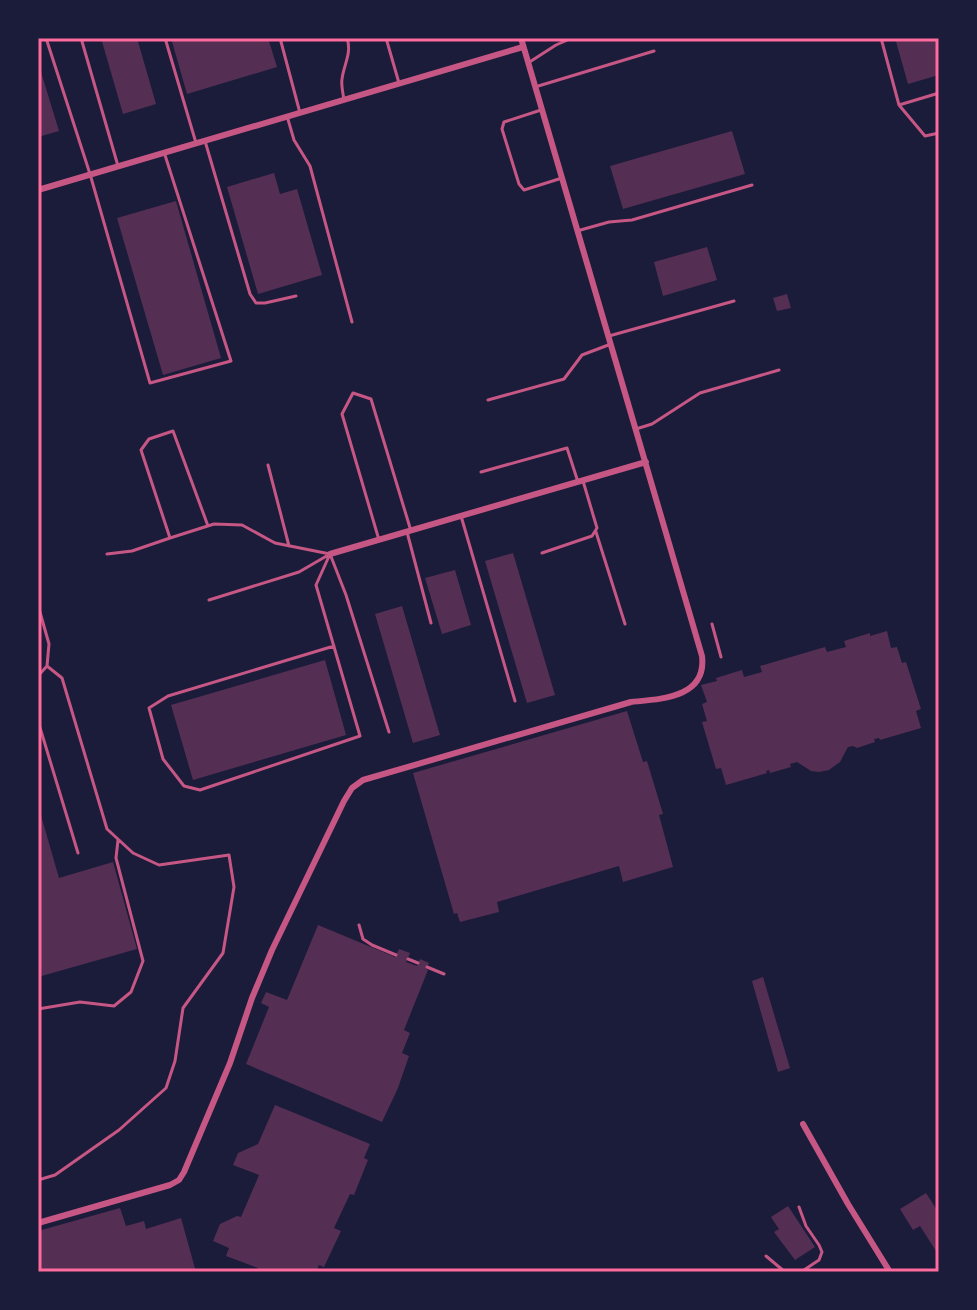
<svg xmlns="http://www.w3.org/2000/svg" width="977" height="1310" font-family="Lato,sans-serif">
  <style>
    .building { fill: #542f53 }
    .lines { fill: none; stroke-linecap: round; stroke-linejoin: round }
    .service { stroke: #c65784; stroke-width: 3 }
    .minor { stroke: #c65784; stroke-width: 6 }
    .neatline { fill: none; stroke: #ff6b9d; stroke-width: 3 }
  </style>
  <rect width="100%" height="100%" fill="#1b1b3a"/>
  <path class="building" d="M101,38H137L156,104L123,114Z
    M171,38H268L277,67L187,94Z
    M895,38H939V75L908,84Z
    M38,62L59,131L38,137Z
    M732,131L745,174L623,209L610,166Z
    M274,173L280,194L297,189L322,275L258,294L227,187Z
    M176,201L221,358L163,375L117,218Z
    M707,247L717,280L663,296L654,262Z
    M787,294L791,308L777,311L773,298Z
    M513,553L555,695L527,703L485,561Z
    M455,570L471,625L442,634L425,578Z
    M402,606L440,735L413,743L375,614Z
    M887,631L891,648L897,647L902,663L906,662L921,709L916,711L921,728L880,740L879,738L874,739L875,742L857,748L853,746L848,747L840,762L829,770L819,772L811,771L797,762L790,764L791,767L770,773L769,770L766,771L767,773L726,785L721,768L716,769L702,722L707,721L702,704L707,702L701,685L717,681L716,678L742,670L744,677L762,672L760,666L825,647L827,652L846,647L844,641L870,633V636Z
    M325,660L346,735L193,780L171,705Z
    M627,711L643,762L647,761L663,814L659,815L673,867L623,882L619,866L497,902L499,912L460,922L457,913L454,914L413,773Z
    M38,805L59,878L113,862L137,949L38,977Z
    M318,925L395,957L399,949L410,953L406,962L417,966L420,959L429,963L426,969L428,970L404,1030L410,1033L402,1053L409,1056L398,1088L382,1122L246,1064L269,1007L261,1003L266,992L287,1000Z
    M763,977L790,1068L778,1072L752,981Z
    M275,1105L370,1144L364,1158L368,1160L354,1195L350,1194L334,1228L341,1231L324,1267L319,1265L316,1272H256L258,1268L226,1256L229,1248L213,1241L220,1224L237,1216L241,1217L259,1175L233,1165L238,1153L258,1144Z
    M926,1193L939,1213V1249L936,1251L920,1226L913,1230L900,1209Z
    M788,1206L815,1247L795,1260L774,1232L779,1229L771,1217Z
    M120,1208L126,1226L144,1221L146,1229L181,1218L196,1272H38V1231Z"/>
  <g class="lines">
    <path class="service" d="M46,38L90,174L150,383L231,361L164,152
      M81,38L118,166
      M165,38L196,143
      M280,38L300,113
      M386,38L399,83
      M881,38L899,105L939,93
      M528,63L556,45L572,38
      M535,87L654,51
      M344,100C343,93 341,85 342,79C344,64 352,53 347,38
      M899,105L925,136L939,133
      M541,110L504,122L502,129L519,184L524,190L562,178
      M287,116L294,140L310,166L352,322
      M205,141L250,294L256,303H265L296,296
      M577,231L609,222L632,220L752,185
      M609,336L734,301
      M488,400L564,379L582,355L611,344
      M636,429L652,424L700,393L779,370
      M268,465L289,546
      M481,472L567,448L578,482
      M461,516L515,701
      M208,526L173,431L149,439L141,450L170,538L214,524L242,525L275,543L330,554
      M407,532L431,623
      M596,532L625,624
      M379,540L342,414L353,393L371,399L411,531
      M542,553L592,536L597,528L583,481
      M107,554L132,551L170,538
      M330,554L316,585L360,736L200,790L184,786L163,759L149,708L168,696L334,646
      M330,554L346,595L389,732
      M209,600L299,572L330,554
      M38,605L49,644L47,666L38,676
      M712,624L721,657
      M38,721L78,853
      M359,925L363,939L372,945L396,955
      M408,959L418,963
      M427,967L444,974
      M38,1009L80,1002L114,1006L131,992L143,961L116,858L118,840
      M38,1180L55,1175L119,1130L166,1088L175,1061L183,1008L223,953L234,887L229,855L159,865L133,853L107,829L62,678L47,666
      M799,1207L806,1226L819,1245L822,1252L819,1260L801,1272
      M766,1256L785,1272"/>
    <path class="minor" d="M38,190L523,47
      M330,554L646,462
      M803,1124L848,1204L890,1272
      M38,1223L170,1185L179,1180L184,1172L230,1063L252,998L272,950L344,801L352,788L363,780L631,702C661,699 707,698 702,656L521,38"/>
  </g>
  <rect width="977" height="1310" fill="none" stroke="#1b1b3a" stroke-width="80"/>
  <rect x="40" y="40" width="897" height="1230" class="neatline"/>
</svg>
